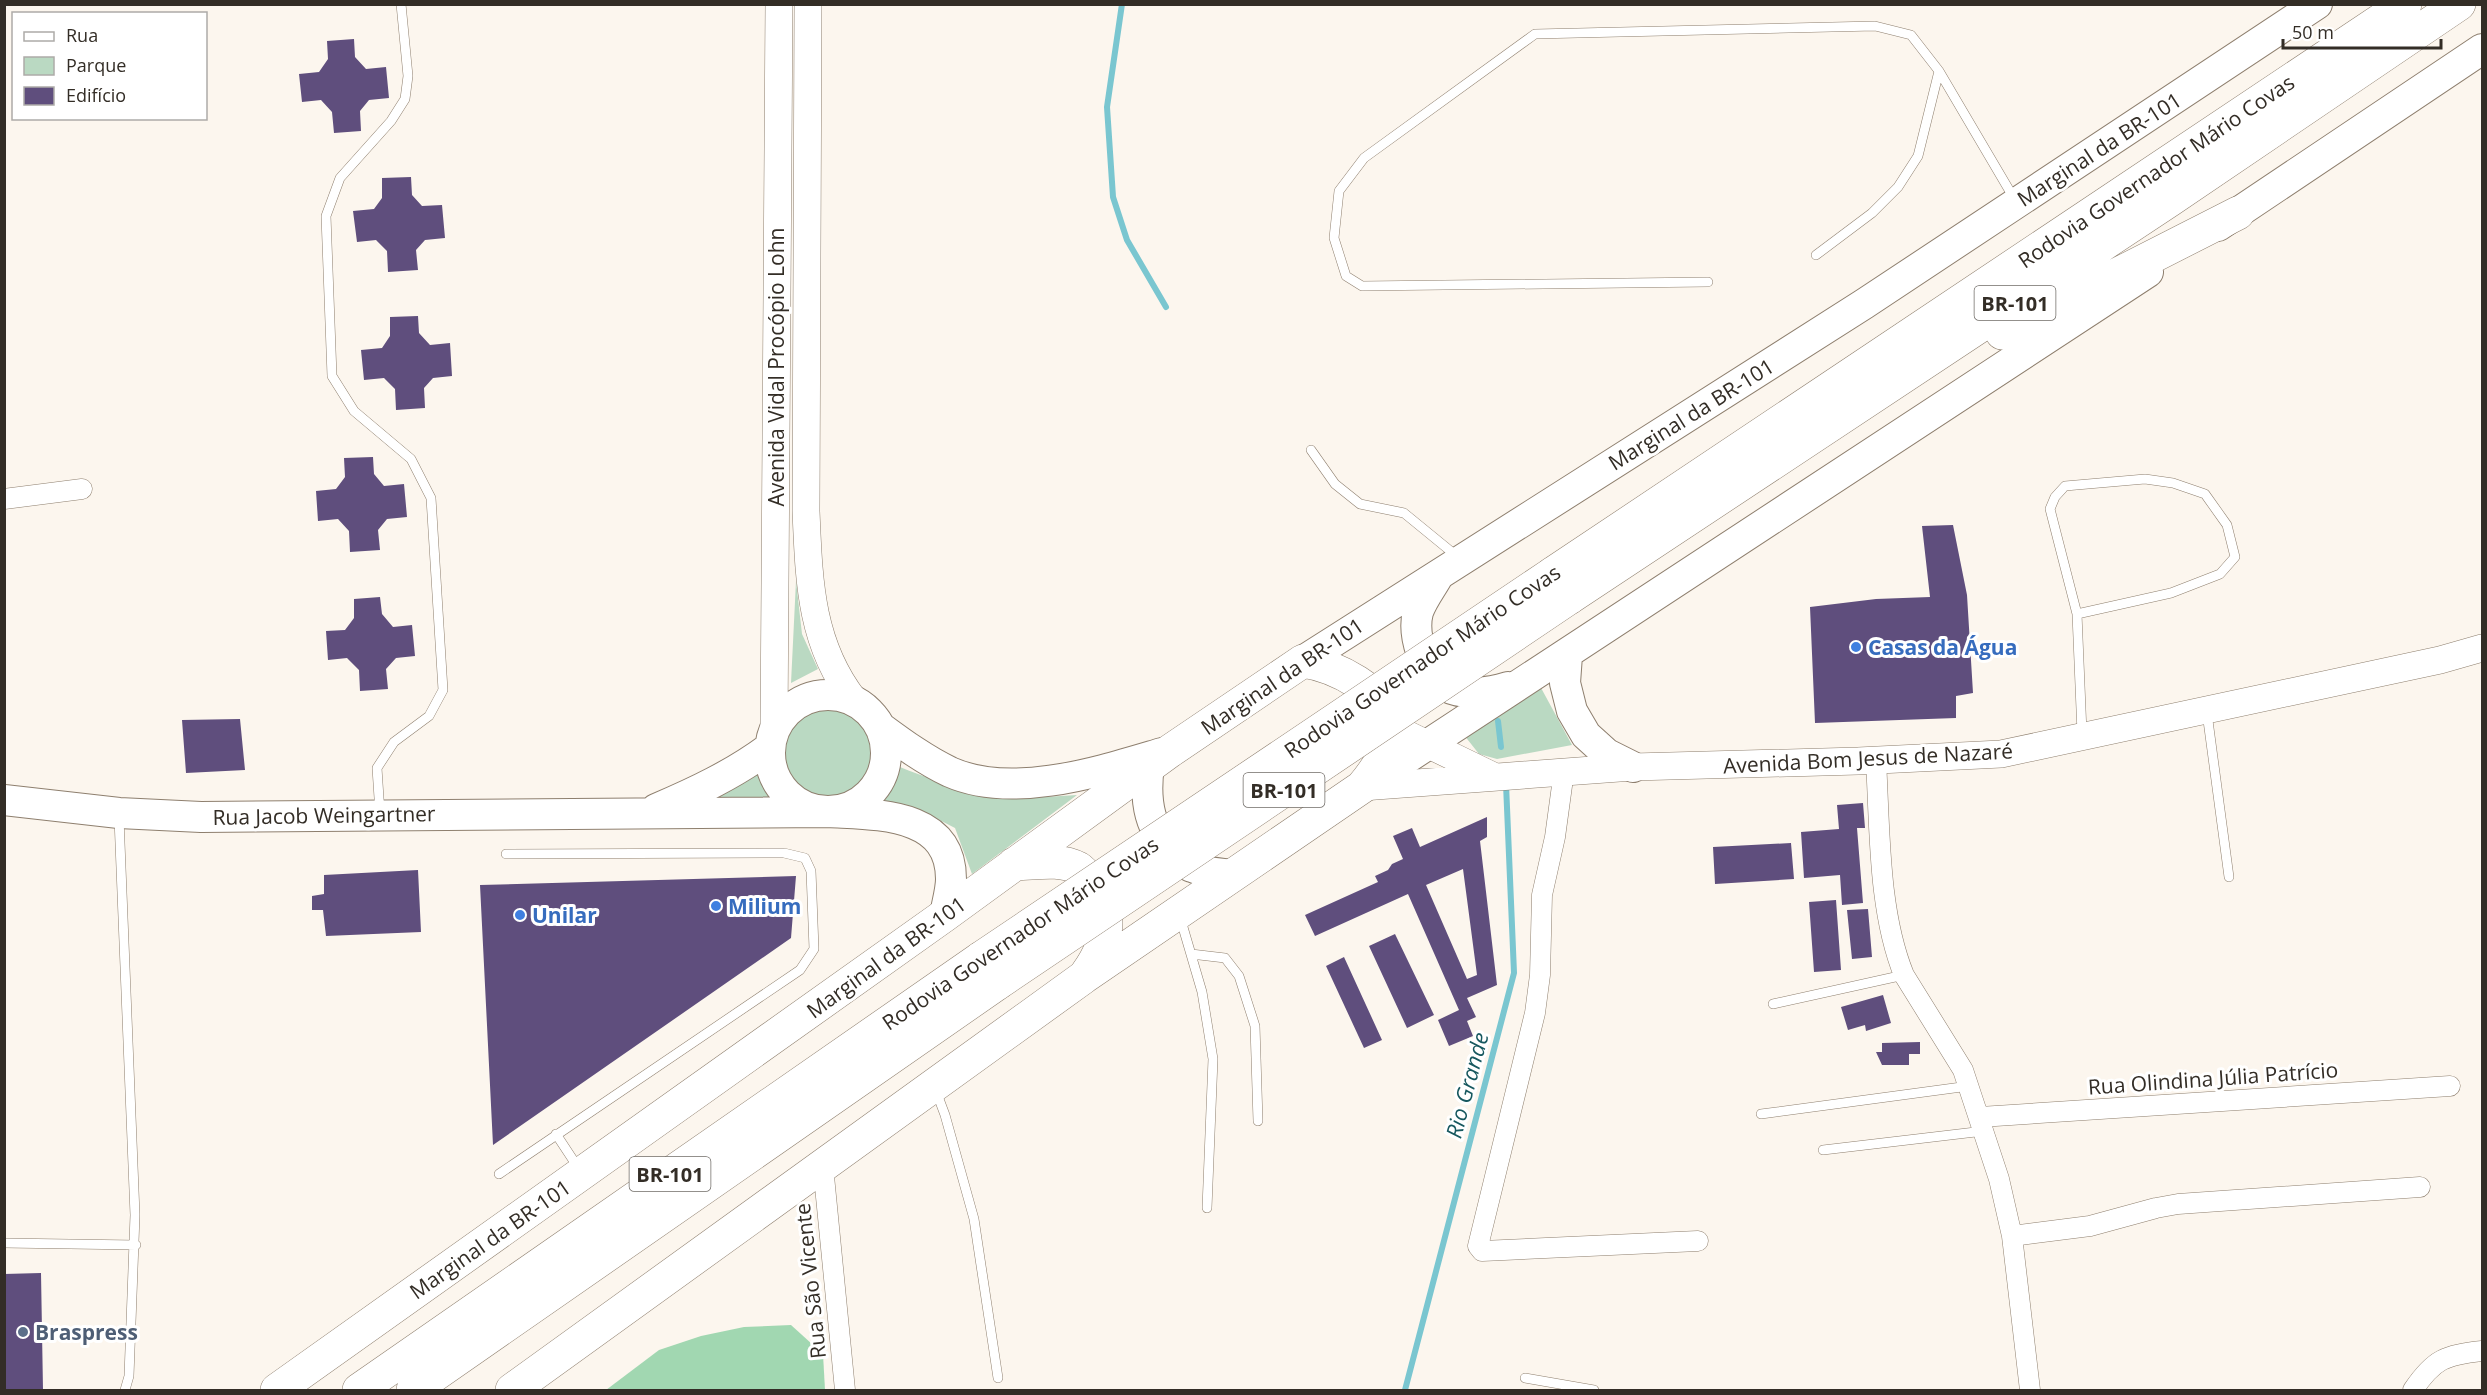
<svg xmlns="http://www.w3.org/2000/svg" width="2487" height="1395" font-family="'Open Sans',sans-serif">
  <style>
    .green { fill: #bad9c2 }
    .forest { fill: #a1d7b1 }
    .lines { fill: none; stroke-linecap: round; stroke-linejoin: round }
    .stream { stroke: #7ac6d0; stroke-width: 6 }
    .building { fill: #5f4e7d; fill-rule: evenodd }
    .lane-casing { stroke: #8e7f6e; stroke-width: 10 }
    .street-casing { stroke: #8e7f6e; stroke-width: 21 }
    .secondary-casing { stroke: #8e7f6e; stroke-width: 28 }
    .primary-casing { stroke: #8e7f6e; stroke-width: 32 }
    .highway-casing { stroke: #8e7f6e; stroke-width: 34 }
    .lane { stroke: #fff; stroke-width: 9 }
    .street { stroke: #fff; stroke-width: 20 }
    .secondary { stroke: #fff; stroke-width: 27 }
    .primary { stroke: #fff; stroke-width: 30 }
    .highway { stroke: #fff; stroke-width: 33 }
    .highway-bridge-casing { stroke: #8e7f6e; stroke-width: 34; stroke-linecap: butt }
    .highway-bridge { stroke: #fff; stroke-width: 33 }
    .shop-dot { fill: #3f7fe0; stroke: #fff; stroke-width: 2 }
    .service-dot { fill: #5c6f8a; stroke: #fff; stroke-width: 2 }
    .labels { text-anchor: middle; dominant-baseline: central; stroke-width: 6; stroke-linejoin: round; paint-order: stroke }
    .shield { fill: #fff; stroke: #706c67; stroke-width: 1.5 }
    .shield-label { font-size: 20px; font-weight: bold; fill: #332d26 }
    .street-label { font-size: 21px; fill: #332d26; stroke: #fff }
    .shop-label { font-size: 21px; font-weight: bold; fill: #366cbe; stroke: #fff; text-anchor: start }
    .service-label { font-size: 21px; font-weight: bold; fill: #4e5e75; stroke: #fff; text-anchor: start }
    .water-label { font-size: 22px; font-style: italic; fill: #17585f; stroke: #fff }
  </style>
  <rect width="100%" height="100%" fill="#fcf6ee"/>
  <path class="green" d="M796,581L802,634L818,669L791,683Z
    M1540,686L1572,745L1497,759L1479,754L1464,735Z
    M783 751a46 46 0 1 1 92 0a46 46 0 1 1-92 0Z
    M895,765C931,780 967,792 1007,796C1029,799 1054,796 1077,795L972,874L955,828L918,809L879,801C890,790 893,780 895,765Z
    M760,768L769,793L777,800L705,803Z"/>
  <path class="forest" d="M791,1325L823,1354L825,1390H606L659,1350L701,1336L744,1327Z"/>
  <g class="lines">
    <path class="stream" d="M1122,4L1107,107L1113,197L1127,240L1166,307
      M1498,721L1501,747
      M1405,1390L1514,973L1506,784"/>
  </g>
  <path class="building" d="M354,39L355,57L366,69L386,67L389,98L369,100L360,111L361,131L334,133L332,112L321,100L302,102L299,74L319,72L328,59L327,41Z
    M411,177L412,195L422,206L442,205L445,238L425,240L416,250L418,270L388,272L387,251L376,240L357,242L353,211L374,209L382,198V178Z
    M418,316L419,333L430,345L450,343L452,376L433,378L424,388L425,408L396,410L395,389L384,378L364,380L361,350L382,348L390,336V317Z
    M373,457L374,474L384,486L404,484L407,517L387,519L378,530L380,550L350,552L349,531L338,519L318,521L316,491L336,489L345,477L344,458Z
    M1953,525L1967,595L1973,693L1956,696V718L1815,723L1810,607L1876,599L1930,597L1922,526Z
    M380,597L382,614L393,627L412,625L415,656L396,658L386,669L388,689L360,691L359,670L347,658L328,660L326,631L345,630L354,618V599Z
    M240,719L245,770L186,773L182,720Z
    M1863,803L1865,828H1857L1863,903L1842,905L1840,875L1804,878L1801,832L1839,829L1837,805Z
    M1487,817V837L1480,841L1497,985L1467,998L1476,1017L1467,1021L1473,1036L1449,1046L1438,1020L1459,1010L1408,894L1315,936L1305,915L1378,882L1375,876L1388,870L1392,864L1403,859L1393,836L1412,828L1420,847ZM1463,869L1477,975L1467,979L1426,885Z
    M1791,843L1794,879L1715,884L1713,847Z
    M418,870L421,932L326,936L323,910H312V896L324,894V875Z
    M796,876L791,938L493,1145L480,885Z
    M1836,900L1841,970L1814,972L1809,902Z
    M1868,909L1872,957L1852,959L1847,910Z
    M1395,934L1434,1015L1407,1028L1369,946Z
    M1344,957L1382,1040L1364,1048L1326,966Z
    M1883,995L1891,1023L1866,1031L1865,1025L1848,1030L1841,1007Z
    M1920,1042V1054H1909V1065H1882L1876,1052H1882V1043Z
    M41,1273L43,1390H4V1274Z"/>
  <g class="lines">
    <defs>
      <path id="lane" d="M1816,255L1872,213L1898,187L1918,156L1939,71
        M1708,282L1362,286L1346,276L1334,238L1339,191L1364,158L1535,34L1875,26L1911,35L1939,71L2015,200
        M1311,450L1335,484L1360,504L1404,513L1459,558
        M2077,614L2171,593L2220,574L2235,557L2227,525L2205,494L2173,483L2145,479L2065,486L2055,497L2050,509L2077,614L2082,733
        M2207,713L2229,877
        M380,813L377,768L394,742L429,716L443,690L431,498L411,459L354,411L332,376L326,216L340,178L391,121L405,99L408,76L401,4
        M119,818L135,1215L129,1376L125,1390
        M1180,917L1202,992L1213,1059L1207,1208
        M1191,954L1225,958L1239,976L1255,1026L1258,1121
        M1773,1004L1904,975
        M936,1091L945,1115L974,1219L998,1378
        M1761,1114L1969,1086
        M556,1134L579,1169
        M1823,1150L1984,1131
        M499,1174L800,970L814,949L811,871L805,858L784,853L506,854
        M4,1243L136,1245
        M1525,1378L1594,1390"/>
      <path id="street" d="M4,499L82,489
        M1876,761C1880,829 1878,911 1904,975L1963,1070L1999,1179L2012,1236L2030,1390
        M1564,771L1555,837L1542,895L1540,975L1535,1013L1478,1246L1482,1251L1698,1241
        M1980,1117L2450,1086
        M823,1166L845,1390
        M2012,1236L2090,1226L2156,1208L2178,1204L2420,1187
        M2413,1390C2434,1359 2445,1355 2482,1351"/>
      <path id="secondary" d="M808,4L806,511C809,580 810,643 854,700
        M1392,727L1491,775
        M774,729L779,4
        M1362,787L1633,767L1858,761L2001,754L2440,660L2482,648"/>
      <path id="primary" d="M2218,226L2482,49
        M1438,576C1432,587 1422,600 1418,612C1412,635 1424,673 1445,686C1464,696 1489,693 1508,687
        M1567,655L1565,683L1572,711L1586,735L1607,754L1633,767
        M1303,661L1864,304L2317,4
        M770 753a58 58 0 1 1 116 0a58 58 0 1 1-116 0Z
        M880,727C903,744 925,760 950,772C1013,800 1101,771 1162,753
        M1149,766C1144,801 1149,832 1177,856C1182,860 1186,865 1192,867C1205,873 1219,873 1234,875
        M1363,787L2148,272
        M4,800L119,813L201,817L829,812C876,815 951,812 951,879C951,890 947,903 945,915
        M656,809C696,792 734,774 769,748"/>
      <path id="highway" d="M2002,333L2238,213
        M1552,574L2405,4
        M1569,598L2170,200L2459,4
        M1014,864C1034,864 1059,858 1078,868C1083,871 1087,877 1090,881C1115,910 1108,944 1087,973
        M277,1390L945,915L1170,751L1303,661C1335,666 1385,690 1392,726C1395,744 1373,774 1362,787L1084,977L512,1390
        M359,1390L981,958
        M413,1390L998,983"/>
    </defs>
    <use href="#lane" class="lane-casing"/>
    <use href="#street" class="street-casing"/>
    <use href="#secondary" class="secondary-casing"/>
    <use href="#primary" class="primary-casing"/>
    <use href="#highway" class="highway-casing"/>
    <use href="#lane" class="lane"/>
    <use href="#street" class="street"/>
    <use href="#secondary" class="secondary"/>
    <use href="#primary" class="primary"/>
    <use href="#highway" class="highway"/>
    <defs>
      <path id="highway-bridge" d="M981,958L1552,574
        M998,983L1569,598"/>
    </defs>
    <use href="#highway-bridge" class="highway-bridge-casing"/>
    <use href="#highway-bridge" class="highway-bridge"/>
  </g>
  <g class="shop-dot">
    <circle cx="1856" cy="647" r="6"/>
    <circle cx="716" cy="906" r="6"/>
    <circle cx="520" cy="915" r="6"/>
  </g>
  <circle class="service-dot" cx="23" cy="1332" r="6"/>
  <g class="labels">
    <g class="shield">
      <rect x="1974.5" y="286" width="81" height="34" rx="4.5"/>
      <rect x="1243.5" y="773" width="81" height="34" rx="4.5"/>
      <rect x="629.5" y="1157" width="81" height="34" rx="4.5"/>
    </g>
    <g class="shield-label">
      <text x="2015" y="303">BR-101</text>
      <text x="1284" y="790">BR-101</text>
      <text x="670" y="1174">BR-101</text>
    </g>
    <g class="street-label">
      <text transform="translate(2099 149) rotate(-33)">Marginal da BR-101</text>
      <text transform="translate(2156 171) rotate(-34)">Rodovia Governador Mário Covas</text>
      <text transform="translate(776 367) rotate(-90)">Avenida Vidal Procópio Lohn</text>
      <text transform="translate(1691 414) rotate(-32)">Marginal da BR-101</text>
      <text transform="translate(1422 661) rotate(-34)">Rodovia Governador Mário Covas</text>
      <text transform="translate(1282 676) rotate(-34)">Marginal da BR-101</text>
      <text transform="translate(1868 758) rotate(-3)">Avenida Bom Jesus de Nazaré</text>
      <text transform="translate(324 815) rotate(-1)">Rua Jacob Weingartner</text>
      <text transform="translate(1020 933) rotate(-34)">Rodovia Governador Mário Covas</text>
      <text transform="translate(886 957) rotate(-36)">Marginal da BR-101</text>
      <text transform="translate(2213 1078) rotate(-4)">Rua Olindina Júlia Patrício</text>
      <text transform="translate(490 1239) rotate(-35)">Marginal da BR-101</text>
      <text transform="translate(810 1281) rotate(-96)">Rua São Vicente</text>
    </g>
    <g class="shop-label">
      <text x="1868" y="647">Casas da Água</text>
      <text x="728" y="906">Milium</text>
      <text x="532" y="915">Unilar</text>
    </g>
    <g class="service-label">
      <text x="35" y="1332">Braspress</text>
    </g>
    <g class="water-label">
      <text transform="translate(1466 1085) rotate(-75)">Rio Grande</text>
    </g>
  </g>
  <rect width="2487" height="1395" fill="none" stroke="#332d26" stroke-width="12"/>
  <rect x="12" y="12" width="195" height="108" fill="#ffffff" stroke="#adaba8" stroke-width="1.5"/>
  <rect x="24" y="32" width="30" height="9" fill="#ffffff" stroke="#adaba8" stroke-width="1.5"/>
  <text x="66" y="42" font-size="18" fill="#332d26">Rua</text>
  <rect x="24" y="57" width="30" height="18" fill="#bad9c2" stroke="#adaba8" stroke-width="1.5"/>
  <text x="66" y="72" font-size="18" fill="#332d26">Parque</text>
  <rect x="24" y="87" width="30" height="18" fill="#5f4e7d" stroke="#adaba8" stroke-width="1.5"/>
  <text x="66" y="102" font-size="18" fill="#332d26">Edifício</text>
  <path d="M2283 39v9h158v-9" fill="none" stroke="#332d26" stroke-width="3"/>
  <text x="2292" y="39" font-size="18" fill="#332d26" stroke="#ffffff" stroke-width="4.5" paint-order="stroke">50 m</text>
</svg>
